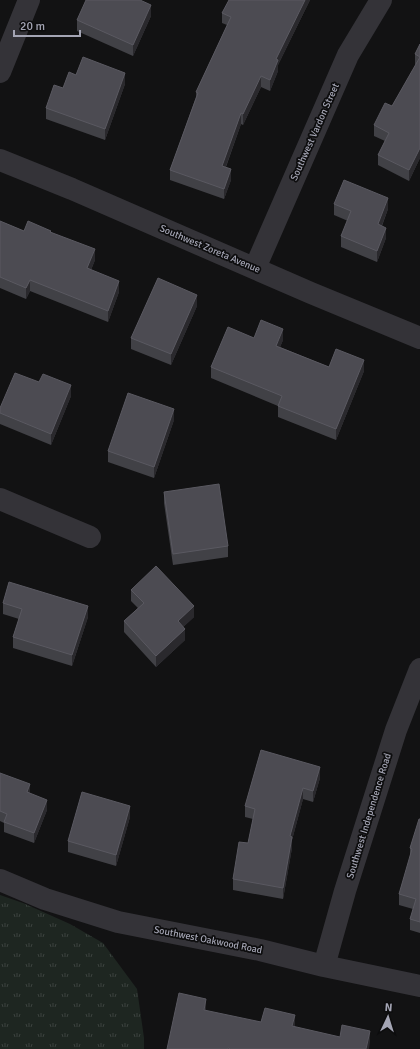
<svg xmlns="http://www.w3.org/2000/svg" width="420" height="1049" font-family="Signika,sans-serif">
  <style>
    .grass { fill: url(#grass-tufts) }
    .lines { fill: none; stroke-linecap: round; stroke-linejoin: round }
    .street { stroke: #343338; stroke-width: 22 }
    .wall { fill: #414146 }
    .shaded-wall { fill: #2a292d }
    .building { fill: #4c4b52; stroke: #5a5961 }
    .labels { text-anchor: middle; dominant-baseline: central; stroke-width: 3.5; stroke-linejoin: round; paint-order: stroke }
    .street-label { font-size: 10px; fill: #a4a5b4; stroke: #0d0d0e }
  </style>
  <defs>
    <pattern id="grass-tufts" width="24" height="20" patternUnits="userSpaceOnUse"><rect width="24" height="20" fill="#1e2621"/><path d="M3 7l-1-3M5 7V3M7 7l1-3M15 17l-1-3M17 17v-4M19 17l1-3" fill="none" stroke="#3c423f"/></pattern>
  </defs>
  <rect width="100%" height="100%" fill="#121213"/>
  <path class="grass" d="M0,895L23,903L70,924L103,943L137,989L144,1038V1049H0Z"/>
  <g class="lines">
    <path class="street" d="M0,72L29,0
      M0,160L72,189L311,293L420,338
      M255,268L348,55L381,0
      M0,499L90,537
      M0,880L45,899L118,922L260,950L324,966L420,986
      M324,966L345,891L396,730L420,669"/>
  </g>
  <path class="wall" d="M229,0H310L278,65V71L270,91L261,87L243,125L241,124L226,167L231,180L224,199L170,180V170L196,97V92L227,25L222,23V13Z
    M151,16L133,56L77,31V20Z
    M420,44V158L409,181L378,165V155L385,141L374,136V125L392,106L416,65L415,64V54Z
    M76,75L125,84L105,140L46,119V108L63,88Z
    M334,204L388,209L382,226L386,238L377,262L341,247V236L348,221L334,215Z
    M0,221L24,231L51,232L95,260L91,270L119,292L108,322L30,291L26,299L0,288Z
    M197,306L171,365L131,349V338Z
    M283,340L280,347L329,367L364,371L336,440L278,417V406L211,378V367Z
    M71,396L51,445L0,424V408Z
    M174,420L154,478L108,462V451Z
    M164,492L228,546V557L173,565L164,503Z
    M131,590L194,617L183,627L185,640L156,667L124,632V621L138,608L131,601Z
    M3,603L88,617L72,666L13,648V637L19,619L3,614Z
    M0,773L30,793L47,810L34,843L4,832V823L0,821Z
    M320,778L313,802L303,799L292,840V848L283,899L233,890V879L248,843L253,819L245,817V806Z
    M130,817L116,866L68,852V841Z
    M420,819V933L410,930V919L413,909L399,905V894L410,859V848Z"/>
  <path class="shaded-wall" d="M305,0H310L278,65V71L270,91V80L276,59Z
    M151,5V16L133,56V45Z
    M125,73V84L105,140V129Z
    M261,76V87L243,125V114Z
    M241,113V124L222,177V166Z
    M420,148V158L409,181V170Z
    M231,169V180L224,199V189Z
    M388,198V209L378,235V224Z
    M386,228V238L377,262V251Z
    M95,249V260L87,279V268Z
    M30,280V291L26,299V288Z
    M119,281V292L108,322V311Z
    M197,295V306L171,365V354Z
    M283,329V340L276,357V346Z
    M364,360V371L336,440V429Z
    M71,385V396L51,445V434Z
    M174,409V420L154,478V467Z
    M88,606V617L72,666V655Z
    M194,606V617L178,632V621Z
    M185,629V640L156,667V656Z
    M320,767V778L313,802V791Z
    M30,784V794L27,792Z
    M303,788V799L292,840V848L283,899V888L290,836Z
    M47,800V810L34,843V833Z
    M130,806V817L116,866V855Z
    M206,999V1010L204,1021V1010Z
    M295,1015V1026L292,1037V1026Z
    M370,1031V1042L369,1049H366Z"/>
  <path class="building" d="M86,0H140L151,5L133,45L77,20Z
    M229,0H305L276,59L278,60L270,80L261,76L243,114L241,113L222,166L231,169L224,189L170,170L198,93L196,92L231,17L222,13Z
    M420,44V57L415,54Z
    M83,57L125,73L105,129L46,108L54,85L63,88L69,72L76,75Z
    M420,57V148L409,170L378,155L389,133L374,125L385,103L392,106Z
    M344,180L388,198L378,224L386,228L377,251L341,236L351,211L334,204Z
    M0,221L24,231L28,221L51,231L50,232L95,249L87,268L119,281L108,311L30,280L26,288L0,277Z
    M158,278L197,295L171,354L131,338Z
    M261,320L283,329L276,346L329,367L336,349L364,360L336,429L278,406L282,396L211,367L228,327L254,338Z
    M15,373L39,382L43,374L71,385L51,434L0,413V408Z
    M128,393L174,409L154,467L108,451Z
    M219,484L228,546L173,554L164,492Z
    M156,566L194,606L178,621L185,629L156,656L124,621L144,603L131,590Z
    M9,582L88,606L72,655L13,637L22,609L3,603Z
    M261,750L320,767L313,791L303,788L290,836L292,837L283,888L233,879L239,842L248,843L255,809L245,806Z
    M0,773L30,784L27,792L47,800L34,833L4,822L7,814L0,811Z
    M82,792L130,806L116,855L68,841Z
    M419,819H420V922L410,919L416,899L399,894L412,849L410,848Z
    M179,993L206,999L204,1010L261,1022L265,1008L295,1015L292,1026L340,1037L342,1025L370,1031L366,1049H231L228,1048V1049H167Z"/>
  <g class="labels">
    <g class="street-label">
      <text transform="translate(315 132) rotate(-66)">Southwest Vardon Street</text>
      <text transform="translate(210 249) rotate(23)">Southwest Zoreta Avenue</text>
      <text transform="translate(369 816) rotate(-73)">Southwest Independence Road</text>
      <text transform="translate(208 940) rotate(11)">Southwest Oakwood Road</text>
    </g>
  </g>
  <g transform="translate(388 1017) rotate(4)" stroke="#0d0d0e" stroke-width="3" paint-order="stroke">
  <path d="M0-3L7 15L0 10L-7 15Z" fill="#a4a5b4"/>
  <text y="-6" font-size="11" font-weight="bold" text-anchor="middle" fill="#a4a5b4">N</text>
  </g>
  <path d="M14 30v6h66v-6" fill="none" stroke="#a4a5b4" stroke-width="2"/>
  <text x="20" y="30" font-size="12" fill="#a4a5b4" stroke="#0d0d0e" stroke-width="3" paint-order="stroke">20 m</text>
</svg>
